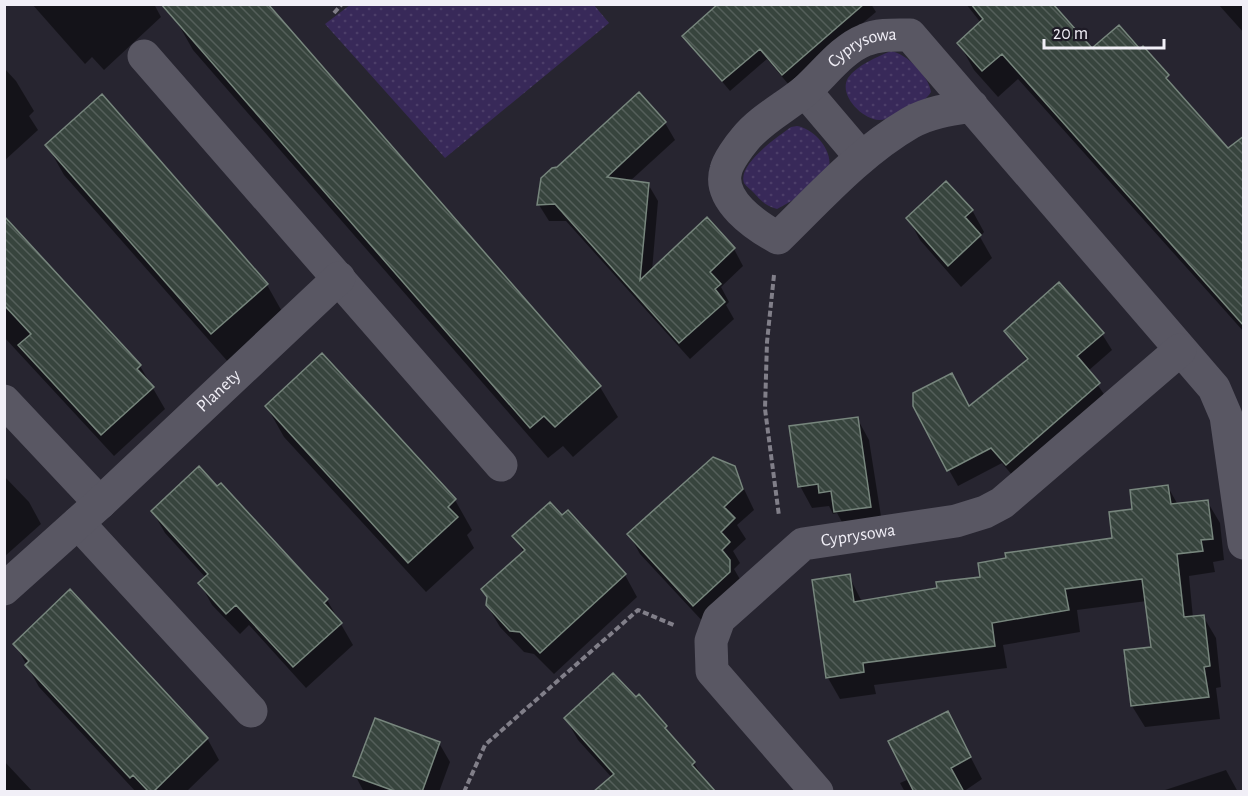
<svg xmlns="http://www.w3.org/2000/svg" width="1248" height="796" font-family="'Alegreya Sans',sans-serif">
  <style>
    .green { fill: url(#green-dots) }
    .shadow { fill: #0007 }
    .building { fill: url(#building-back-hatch); stroke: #77867d; stroke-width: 1.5 }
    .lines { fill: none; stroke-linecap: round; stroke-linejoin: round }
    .path { stroke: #817f89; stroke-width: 4; stroke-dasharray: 6 3; stroke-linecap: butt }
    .minor { stroke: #595763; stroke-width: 33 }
    .labels { text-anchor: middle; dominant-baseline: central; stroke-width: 4.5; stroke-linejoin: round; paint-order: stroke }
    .street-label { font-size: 18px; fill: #f1eff7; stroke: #1e1b26 }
  </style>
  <defs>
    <pattern id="green-dots" width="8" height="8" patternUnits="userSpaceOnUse" patternTransform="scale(1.5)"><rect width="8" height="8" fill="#382959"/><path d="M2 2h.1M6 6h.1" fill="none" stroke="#4c3e69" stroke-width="1.8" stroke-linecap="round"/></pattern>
    <pattern id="building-back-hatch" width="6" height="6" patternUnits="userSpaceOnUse" patternTransform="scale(1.5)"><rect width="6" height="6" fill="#37443d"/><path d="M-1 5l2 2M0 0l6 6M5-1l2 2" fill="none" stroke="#545f5a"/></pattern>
  </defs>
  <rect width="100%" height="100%" fill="#272530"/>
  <path class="green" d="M350,5H594L609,23L445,158L325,24Z
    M891,51C907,54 929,76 931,92C926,101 917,103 909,108C900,112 889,120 879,120C862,119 838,95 848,78C857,65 877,57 891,51Z
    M797,126C813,128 833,150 829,167L797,198L777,209C766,206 761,201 754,193C751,190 746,186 744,183C737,164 779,136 791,127Z"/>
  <path class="shadow" d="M32,4H154L161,17L104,70L92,57L85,64Z
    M719,4H871L876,12L789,85L767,59L730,91L684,36Z
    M966,4H1051L1092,51H1140L1143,48L1209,130L1244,162V332L1018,79L998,97L974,70L959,43L981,23Z
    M1218,4H1244V33Z
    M270,9L600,387L618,417L573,457L563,446L548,458L193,50L176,20Z
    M4,68L16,81L34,111L29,116L38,130L4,161Z
    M639,95L665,123L675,140L629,182L648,184L658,201L652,271L734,249L743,266L721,287L729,302L726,305L734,319L690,359L566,221H549L539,205L558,169Z
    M47,145L267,285L284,315L229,363L64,175Z
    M972,210L984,232L980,237L992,258L961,287L920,240L908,218Z
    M4,219L140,366L165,409L114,456L4,337Z
    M1006,331L1102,334L1112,350L1088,371L1108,400L1017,481L1002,463L958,486L949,470L970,408L1028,362Z
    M267,407L455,500L472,530L467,535L474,548L426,592L284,437Z
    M857,418L869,440L883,529L848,533L837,513L833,514L829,506L812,508L800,486Z
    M734,468L754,510L737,525L746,539L733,551L740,563L734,569L741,581L706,625L640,554L629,534Z
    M4,476L29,502L41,524L4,557Z
    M221,485L327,600L353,645L306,688L249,625L240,634L212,605L200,583L206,578L165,533L153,512Z
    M1168,487L1178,505L1207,501L1220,523L1224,560L1213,562L1215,572L1189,576L1193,618L1203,616L1216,638L1221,687L1216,688L1220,719L1145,727L1132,706L1153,649L1147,601L1077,610L1080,632L1003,645L1007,668L874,685L876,694L840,699L828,678L849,576L862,602L982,579L1114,539L1134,510Z
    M568,512L625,575L637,597L554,674L534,654L524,652L500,627L487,605L488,600L483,589L524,553L514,536L562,517Z
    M15,644L207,738L219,760L186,792H136L39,687Z
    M638,696L694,763L704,780H614L578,740L566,719Z
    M959,735L982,779L963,792H905L900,783L909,779Z
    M439,743L450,762L439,792H364L355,775Z
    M4,761L33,792H4Z
    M1226,770L1238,792H1159Z"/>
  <path class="building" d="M161,4H268L601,386L555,427L544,416L530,428Z
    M718,4H864L782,75L760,49L722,81L682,36Z
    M971,4H1053L1092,48L1119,25L1140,49L1143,46L1169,75L1166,78L1228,148L1244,136V326L1002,54L982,71L957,43L983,19Z
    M639,92L666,122L607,177L649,183L640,280L707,217L735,248L710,272L721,284L715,289L725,302L679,343L555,204L537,205L541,178L552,168L557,167Z
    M102,94L268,284L211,334L45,145Z
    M946,181L973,210L965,217L981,235L948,266L906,218Z
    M4,216L141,365L137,369L154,387L101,435L18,345L31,334L4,305Z
    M1059,282L1104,333L1077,356L1100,383L1006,465L991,448L947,471L913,406V393L952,373L969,406L1028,359L1004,331Z
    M322,353L456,499L448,507L458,517L408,563L265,406Z
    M858,417L871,507L834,512L831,491L819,493L818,484L798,487L789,426Z
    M713,457L735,466L743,489L724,507L735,518L721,532L730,542L722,550L730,560V572L693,606L627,534Z
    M199,466L217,486L221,483L310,580L328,599L324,603L342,623L293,667L236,605L226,614L198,583L208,574L151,511Z
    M1168,485L1171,504L1208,500L1213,539L1201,540L1203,551L1177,554L1184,617L1204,615L1210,666L1204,667L1209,697L1131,706L1124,650L1151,647L1142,579L1065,589L1069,610L992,623L995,646L863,663L864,672L826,678L812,580L850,574L854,602L937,588L936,582L980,577L978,563L1006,558L1005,553L1112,538L1109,512L1132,509L1130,490Z
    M550,502L562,515L568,510L626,574L540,653L520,632L510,631L486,605L487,597L481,589L525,550L512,536Z
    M70,589L208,738L153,792H149L133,775L130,778L25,665L29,661L13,644Z
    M613,673L636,697L639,694L667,726L665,728L695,762L692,765L716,792H593L614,774L564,718Z
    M948,711L971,757L951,768L964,792H914L888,741Z
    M375,718L440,742L422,792H397L353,776Z"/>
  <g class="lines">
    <path class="path" d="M334,13L342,4
      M774,275L767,342L765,409L779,516
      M464,792L485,745L638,610L676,626"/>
    <g class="minor">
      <path d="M144,56L501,465"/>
      <path d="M805,91L861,157"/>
      <path id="s1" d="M972,106C952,109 929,112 910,123C860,152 820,197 778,238C756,226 717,200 726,170C728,161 739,146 745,139C761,119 786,107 806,90C824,74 842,49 865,40C879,34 894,35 910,35L1214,388L1226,416L1244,543"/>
      <path d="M4,401L100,503"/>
      <path d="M78,523L251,711"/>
      <path id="s2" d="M4,589L100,503L339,278"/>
      <path id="s3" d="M817,792L712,671L711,641L719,619L803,544L956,521L985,512L1002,503L1180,350"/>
    </g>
  </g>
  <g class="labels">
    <g class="street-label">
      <text stroke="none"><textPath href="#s1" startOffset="520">Cyprysowa</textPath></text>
      <text stroke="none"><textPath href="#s2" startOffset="292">Planety</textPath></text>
      <text stroke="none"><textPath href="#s3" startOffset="382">Cyprysowa</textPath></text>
    </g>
  </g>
  <rect width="1248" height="796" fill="none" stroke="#f1eff7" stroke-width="12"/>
  <path d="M1044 39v9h120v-9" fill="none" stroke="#f1eff7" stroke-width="3"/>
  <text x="1053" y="39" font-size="18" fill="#f1eff7" stroke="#1e1b26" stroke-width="4.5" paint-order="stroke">20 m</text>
</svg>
